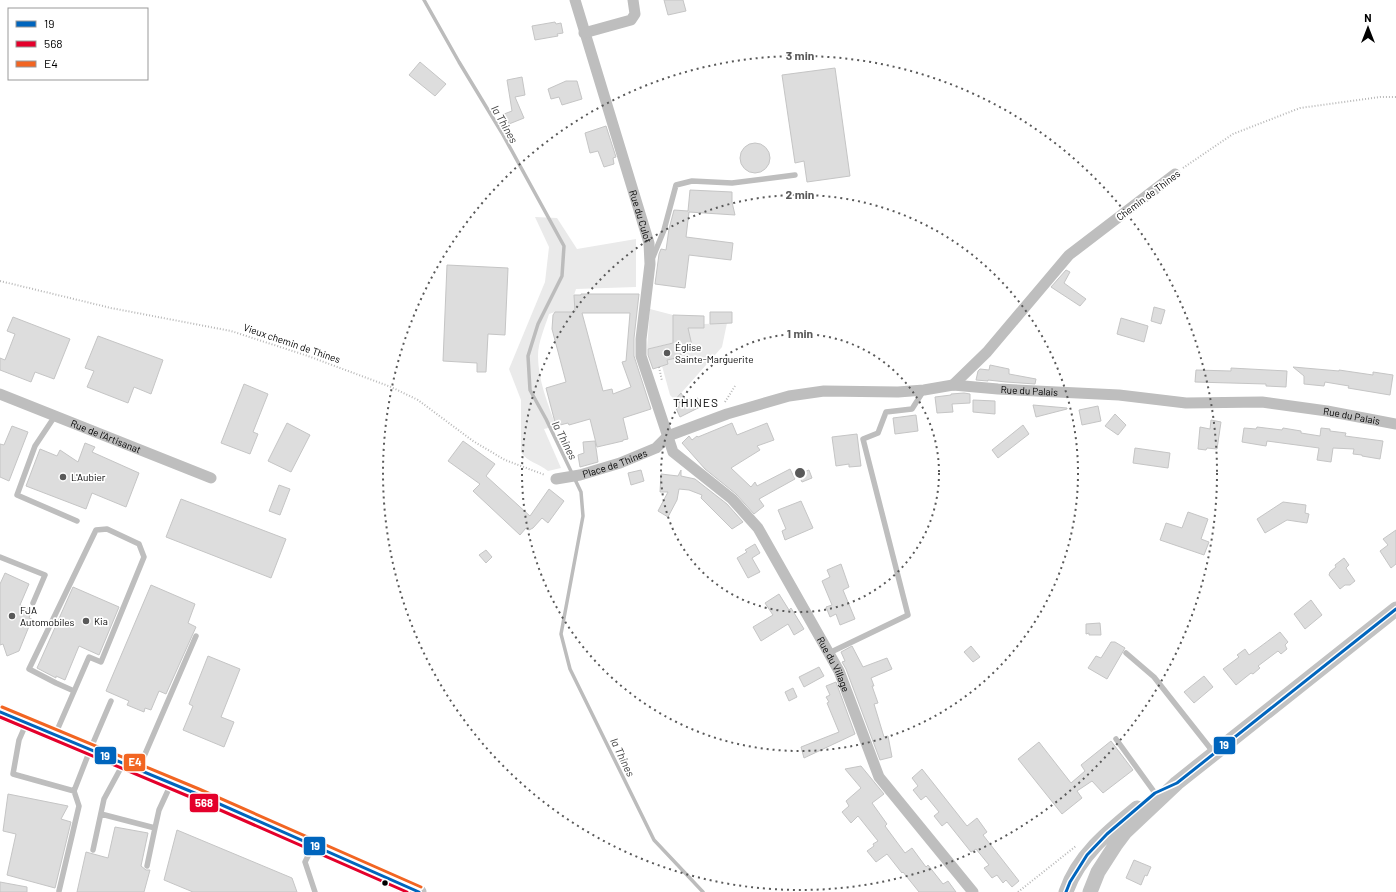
<svg xmlns="http://www.w3.org/2000/svg" width="1396" height="892" font-family="Barlow,sans-serif">
  <style>
    .green { fill: #eaeaea }
    .lines { fill: none; stroke-linecap: round; stroke-linejoin: round }
    .stream { stroke: #bcbcbc; stroke-width: 3.5 }
    .building { fill: #ddd; stroke: #c5c5c5; fill-rule: evenodd }
    .path { stroke: #b8b8b8; stroke-width: 2; stroke-dasharray: 1 2; stroke-linecap: butt }
    .service { stroke: #bebebe; stroke-width: 5.5 }
    .minor { stroke: #bebebe; stroke-width: 11 }
    .secondary { stroke: #c2c2c2; stroke-width: 15 }
    .bus-1-casing { stroke: #fff; stroke-width: 6 }
    .bus-2-casing { stroke: #fff; stroke-width: 6 }
    .bus-3-casing { stroke: #fff; stroke-width: 6 }
    .bus-1 { stroke: #0065bd; stroke-width: 3 }
    .bus-2 { stroke: #e4002b; stroke-width: 3 }
    .bus-3 { stroke: #f26522; stroke-width: 3 }
    .ring { fill: none; stroke: #595959; stroke-width: 2; stroke-dasharray: 2 4 }
    .poi-dot { fill: #595959; stroke: #fff; stroke-width: 1.5 }
    .bus-dot { fill: #000; stroke: #fff; stroke-width: 1.5 }
    .labels { text-anchor: middle; dominant-baseline: central; stroke-width: 3.5; stroke-linejoin: round; paint-order: stroke }
    .street-label { font-size: 10px; fill: #000; stroke: #fff }
    .poi-label { font-size: 10px; fill: #000; stroke: #fff; text-anchor: start }
    .water-label { font-size: 11px; font-style: italic; fill: #414141; stroke: #fff }
    .quarter-label { font-size: 12px; letter-spacing: 1px; fill: #000; stroke: #fff }
    .centre { fill: #595959; stroke: #fff; stroke-width: 2 }
    .ring-label { font-size: 12px; text-anchor: middle; font-weight: bold; fill: #595959; stroke: #fff; stroke-width: 3.5; stroke-linejoin: round; paint-order: stroke }
    .line-badge { stroke: #fff; stroke-width: 1.5 }
    .badge-label { font-size: 11px; text-anchor: middle; font-weight: bold; fill: #fff }
  </style>
  <rect width="100%" height="100%" fill="#fff"/>
  <path class="green" d="M535,217L557,218L577,249L636,239V287L576,289L574,295L575,312H555L549,314C545,327 538,342 538,356C538,380 548,404 556,426L544,429L561,468L548,471C538,463 527,462 521,452V400L509,369L545,282L549,247Z
    M650,309L673,315V328H704V324L727,323L722,347L675,400L670,395L662,366L668,364L667,360L676,358L693,350L691,342L674,344L672,343L647,349Z"/>
  <g class="lines">
    <path class="stream" d="M424,0L459,62L502,133L564,246L562,276L538,324L528,356L530,390L546,419L581,492L583,516L561,634L570,669L654,840L703,892"/>
  </g>
  <path class="building" d="M664,0H683L686,11L668,15Z
    M555,22L556,24L561,23L563,33L557,34L558,36L535,40L532,26Z
    M420,62L446,84L435,96L409,75Z
    M835,68L850,176L807,182L804,161L795,163L782,75Z
    M522,77L525,95L515,97L524,118L509,124L504,114L512,111L507,80Z
    M566,81H577L582,99L562,105L559,97L551,99L548,89Z
    M606,126L616,157L613,158L614,164L604,167L598,151L590,153L585,133Z
    M740 158a15 15 0 1 1 30 0a15 15 0 1 1-30 0Z
    M690,190L732,192V202L735,215L689,212L686,237L733,243L731,260L689,255L685,288L655,284L659,254L661,249L666,250L669,229L674,210L688,211Z
    M447,265L508,268L505,335L488,334L486,372H477V363L443,361Z
    M1066,270L1070,272L1064,283L1086,299L1080,306L1051,287Z
    M581,294H639L634,338V356L651,409L623,418L628,439L623,440V441L597,447L590,419L569,425L568,423L556,426L546,388L566,382L552,329L553,315L555,312H575L574,295H581ZM582,313H630L626,361L622,362L631,387L613,394L612,389L603,391Z
    M1154,307L1165,310L1161,324L1151,321Z
    M710,312H732V323L710,324Z
    M673,315L704,316V328H688L693,350L677,356L676,358L667,360L668,364L653,369L648,355V349L673,343Z
    M13,317L70,339L54,379L35,372L31,382L0,370V358L5,360L15,334L7,331Z
    M1121,318L1148,326L1144,342L1117,334Z
    M98,336L163,360L151,394L134,387L128,403L87,387L94,371L85,368Z
    M990,365L1009,369V374L1036,379L1035,384L1006,382L988,380V381L976,380L978,371L980,369L989,370Z
    M1293,367L1339,371V370L1373,375V372L1393,375L1390,395L1348,388L1349,386L1325,382L1324,386L1304,384V376Z
    M1231,368L1287,371L1286,387L1266,386V384L1195,382L1196,370L1231,371Z
    M244,384L268,394L253,432L258,434L250,454L221,443Z
    M681,393L686,401L691,398L692,400L698,398L702,406L680,417L675,406L678,405L675,400Z
    M964,393L970,394V403L952,404L953,412L937,413L935,397L951,395V394Z
    M973,400L995,401V414L973,412Z
    M1033,405L1067,408V409L1036,417Z
    M1098,406L1101,421L1082,425L1079,410Z
    M1115,414L1126,425L1118,435L1105,426Z
    M916,415L918,431L895,434L893,418Z
    M1211,420L1221,422L1217,449L1207,448L1206,450L1198,449L1200,427L1210,429Z
    M287,423L310,435L291,472L268,461Z
    M732,423L737,435L767,423L774,440L757,446L760,450L731,468L751,487L755,482L757,486L790,469L795,479L759,499L764,506L754,514L736,494L705,469L682,443L689,436L692,440L697,436L698,437Z
    M1023,425L1029,434L998,458L992,450Z
    M12,426L28,432L9,481L0,477V444L4,445Z
    M1257,427L1282,430L1283,428L1301,431V433L1320,436L1321,428L1330,429V431L1346,433L1345,436L1383,441L1380,459L1362,456V455L1353,454L1354,449L1333,448L1331,462L1317,460L1319,448L1267,441L1266,446L1242,442L1244,428L1256,429Z
    M857,434L861,466L849,467V464L836,466L832,437Z
    M463,441L495,464L486,476L530,516L549,489L564,501L548,523L542,518L533,528L529,530L526,528L520,535L473,491L480,484L448,461Z
    M595,441L598,462L580,467L578,455L584,453L583,442Z
    M85,443L95,447L92,452L139,473L126,507L92,493L86,509L26,486L40,449L57,456L60,450L78,462Z
    M1135,448L1170,453L1168,468L1133,463Z
    M641,470L644,481L631,485L628,473Z
    M681,470V476L695,479L727,504L743,522L732,529L701,498L702,495L689,490L679,489L677,500L668,517L658,511L668,492H660L661,474L678,476Z
    M809,470L812,478L802,482L798,474Z
    M279,485L290,489L280,515L269,511Z
    M181,499L286,539L271,578L166,537Z
    M801,501L813,528L785,540L782,531L786,529L778,510Z
    M1283,502L1306,505L1305,513L1309,514L1307,523L1287,520L1265,533L1257,519Z
    M1188,512L1208,519L1201,539L1209,542L1204,555L1160,540L1166,523L1182,528Z
    M1396,530V564L1391,568L1380,551L1388,545L1383,539Z
    M755,544L760,553L752,558L760,572L748,578L737,558L747,552L745,550Z
    M486,550L492,557L486,563L479,555Z
    M1344,558L1349,565L1346,568L1355,581L1350,585H1345L1340,589L1329,575L1330,572L1336,567L1335,565Z
    M841,564L849,587L843,590L855,619L840,625L836,614L830,617L826,607L832,605L822,581L830,577L827,570Z
    M5,573L29,584L20,605L32,610L29,618L32,619L19,651L7,656L3,644L0,645V584Z
    M151,585L195,604L188,623L196,627L166,694L159,691L151,710L145,708L144,712L127,705L129,701L106,691Z
    M73,587L119,607L99,655L79,646L65,680L56,676V678L37,668Z
    M779,594L789,610L791,608L804,629L794,635L788,624L761,641L753,627L773,615L765,603Z
    M1311,600L1322,615L1305,629L1294,614Z
    M1100,623L1101,635H1089V633L1086,634V624Z
    M1280,632L1288,642L1285,645L1287,649L1281,654L1278,651L1258,666L1260,668L1253,674L1251,673L1236,685L1223,669L1239,657L1237,655L1245,649L1249,655Z
    M1111,642H1115L1125,648L1107,679L1088,668L1096,656L1101,658Z
    M852,646L863,667L887,658L892,669L871,678L874,686H872L878,703L874,704L884,737L888,736L892,757L880,760L846,669L842,662L845,661L841,652Z
    M971,646L980,657L973,662L964,652Z
    M208,656L240,669L221,717L234,722L224,747L183,730L193,706L189,704Z
    M819,667L824,676L804,687L799,677Z
    M1204,676L1213,687L1194,703L1184,692Z
    M836,682L855,734L804,758L801,747L839,732L827,703L829,702L826,697L830,695L826,686Z
    M793,688L797,697L789,701L785,692Z
    M1111,741L1133,770L1103,793L1092,781L1077,791L1082,798L1062,814L1018,759L1039,742L1071,783L1085,771L1081,765Z
    M861,766L884,794L872,803L887,824L885,826L905,853L912,848L926,867L928,865L943,884L948,881L956,892H919L903,872L902,873L887,854L876,862L867,851L874,846L873,844L878,841L858,816L851,823L842,812L849,806L846,801L861,788L845,769Z
    M922,769L967,826L977,818L987,832L983,835L1019,881L1012,887L1006,880L1003,883L997,875L992,878L984,868L989,865L976,849L971,852L947,822L942,826L934,816L939,812L926,796L921,800L913,790L918,786L912,778Z
    M8,794L68,806L61,819L71,822L55,888L7,875L16,834L3,831Z
    M115,827L148,833L141,866L146,870H150L144,892H77L86,852L108,858Z
    M177,830L292,878L297,892H193L164,880Z
    M1134,860L1151,867L1147,876L1145,875L1141,885L1126,878Z
    M0,882L27,887V892H0Z"/>
  <g class="lines">
    <path class="path" d="M1183,168L1233,134L1300,108L1380,97H1396
      M0,281L111,308L231,331L308,356L391,387L418,400L473,441L505,460L545,475
      M659,367L662,381
      M725,402L735,386
      M1018,892L1076,846"/>
    <path class="service" d="M653,257L664,230L676,185L692,181L732,183L795,175
      M55,416L35,446L17,495L77,521
      M0,557L45,575L33,603
      M829,653L908,615L863,439L878,433L886,412L912,409L924,390
      M1126,653L1154,677L1214,753
      M26,724L19,740L13,774L74,791L90,750L111,701
      M55,735L89,657L101,662L144,557L139,544L107,529L96,530L29,669L56,683L74,691
      M1116,739L1155,793
      M139,768L196,636
      M101,814L155,828L159,810L171,784
      M313,846L305,862L315,892
      M93,850L104,799L123,764
      M147,866L155,828
      M59,891L79,806L74,791"/>
    <g class="minor">
      <path id="s1" d="M575,0L649,243L650,264L641,339V356L673,452L732,499L758,528L839,671L879,777L973,892"/>
      <path d="M584,33L631,20L635,14L633,0"/>
      <path d="M953,385L987,352L1069,255L1175,174"/>
      <path id="s2" d="M0,394L211,478"/>
      <path id="s3" d="M556,479L580,475L620,463L656,448L668,436L727,414L789,396L824,391L898,392L924,390L953,385L998,389L1119,395L1186,403L1262,402L1327,411L1396,424"/>
    </g>
    <path class="secondary" d="M0,712L197,794L419,892
      M1066,892C1078,856 1109,831 1137,808
      M1090,892L1098,872L1116,844L1125,832L1177,783L1396,609"/>
    <defs>
      <path id="bus-1" d="M0,712L197,794L419,892
        M1066,892L1070,882L1087,855L1107,834L1155,793L1177,783L1396,609"/>
      <path id="bus-2" d="M0,717L195,799L407,892"/>
      <path id="bus-3" d="M2,707L199,789L421,887"/>
    </defs>
    <use href="#bus-1" class="bus-1-casing"/>
    <use href="#bus-2" class="bus-2-casing"/>
    <use href="#bus-3" class="bus-3-casing"/>
    <use href="#bus-1" class="bus-1"/>
    <use href="#bus-2" class="bus-2"/>
    <use href="#bus-3" class="bus-3"/>
  </g>
  <g class="ring">
    <circle cx="800" cy="473" r="139"/>
    <circle cx="800" cy="473" r="278"/>
    <circle cx="800" cy="473" r="417"/>
  </g>
  <g class="poi-dot">
    <circle cx="667" cy="353" r="4"/>
    <circle cx="63" cy="477" r="4"/>
    <circle cx="12" cy="616" r="4"/>
    <circle cx="86" cy="621" r="4"/>
  </g>
  <circle class="bus-dot" cx="385" cy="883" r="3.5"/>
  <g class="labels">
    <g class="street-label">
      <text transform="translate(1148 195) rotate(-37)">Chemin de Thines</text>
      <text stroke="none"><textPath href="#s1" startOffset="226">Rue du Culot</textPath></text>
      <text transform="translate(292 343) rotate(19)">Vieux chemin de Thines</text>
      <text stroke="none"><textPath href="#s3" startOffset="491">Rue du Palais</textPath></text>
      <text stroke="none"><textPath href="#s3" startOffset="815">Rue du Palais</textPath></text>
      <text stroke="none"><textPath href="#s2" startOffset="114">Rue de l'Artisanat</textPath></text>
      <text stroke="none"><textPath href="#s3" startOffset="61">Place de Thines</textPath></text>
      <text stroke="none"><textPath href="#s1" startOffset="739">Rue du Village</textPath></text>
    </g>
    <g class="poi-label">
      <text x="675" y="347">Église<tspan x="675" dy="12">Sainte-Marguerite</tspan></text>
      <text x="71" y="477">L'Aubier</text>
      <text x="20" y="610">FJA<tspan x="20" dy="12">Automobiles</tspan></text>
      <text x="94" y="621">Kia</text>
    </g>
    <g class="water-label">
      <text transform="translate(505 124) rotate(60)">la Thines</text>
      <text transform="translate(565 440) rotate(63)">la Thines</text>
      <text transform="translate(623 757) rotate(64)">la Thines</text>
    </g>
    <g class="quarter-label">
      <text x="696" y="402">THINES</text>
    </g>
  </g>
  <circle cx="800" cy="473" r="6" class="centre"/>
  <g class="ring-label">
    <text x="800" y="60">3 min</text>
    <text x="800" y="199">2 min</text>
    <text x="800" y="338">1 min</text>
  </g>
  <g class="line-badge">
    <rect x="1213" y="736" width="23" height="19" rx="4" fill="#0065bd"/>
    <rect x="94" y="746" width="23" height="19" rx="4" fill="#0065bd"/>
    <rect x="123" y="753" width="23" height="19" rx="4" fill="#f26522"/>
    <rect x="189" y="793" width="30" height="20" rx="4" fill="#e4002b"/>
    <rect x="303" y="836" width="23" height="20" rx="4" fill="#0065bd"/>
  </g>
  <g class="badge-label">
    <text x="1224" y="749">19</text>
    <text x="105" y="760">19</text>
    <text x="135" y="766">E4</text>
    <text x="204" y="807">568</text>
    <text x="315" y="850">19</text>
  </g>
  <rect x="8" y="8" width="140" height="72" fill="#ffffff" stroke="#999999"/>
  <rect x="16" y="21" width="20" height="6" fill="#0065bd" stroke="#999999"/>
  <text x="44" y="28" font-size="12" fill="#000000">19</text>
  <rect x="16" y="41" width="20" height="6" fill="#e4002b" stroke="#999999"/>
  <text x="44" y="48" font-size="12" fill="#000000">568</text>
  <rect x="16" y="61" width="20" height="6" fill="#f26522" stroke="#999999"/>
  <text x="44" y="68" font-size="12" fill="#000000">E4</text>
  <g transform="translate(1368 28)" stroke="#ffffff" stroke-width="3" paint-order="stroke">
  <path d="M0-3L7 15L0 10L-7 15Z" fill="#000000"/>
  <text y="-6" font-size="11" font-weight="bold" text-anchor="middle" fill="#000000">N</text>
  </g>
</svg>
